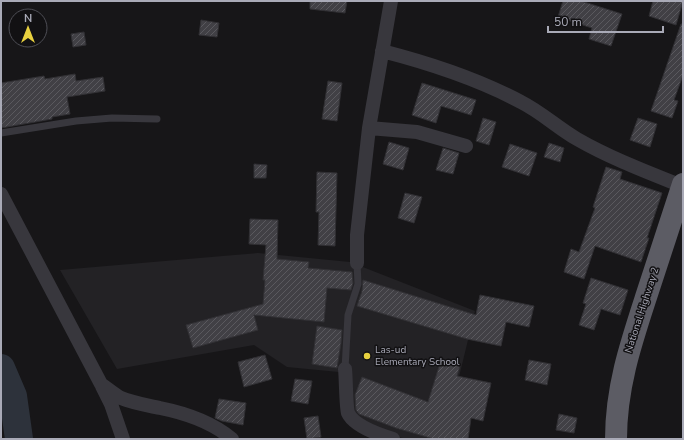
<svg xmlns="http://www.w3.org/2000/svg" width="684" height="440" font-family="'Nunito Sans',sans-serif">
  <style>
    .built { fill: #232225 }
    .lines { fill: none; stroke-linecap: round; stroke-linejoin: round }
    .river { stroke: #2d323b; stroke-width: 28 }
    .building { fill: url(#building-hatch); stroke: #313034 }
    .service { stroke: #38373d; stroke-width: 7 }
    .minor { stroke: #38373d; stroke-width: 14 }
    .trunk { stroke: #5c5c64; stroke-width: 22 }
    .poi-dot { fill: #e8d13f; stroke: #121113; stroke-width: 1.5 }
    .labels { text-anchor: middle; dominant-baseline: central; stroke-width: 3; stroke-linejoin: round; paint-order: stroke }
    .street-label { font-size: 10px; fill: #a9aab7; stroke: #121113 }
    .poi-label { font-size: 10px; fill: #a9aab7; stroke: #121113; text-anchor: start }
  </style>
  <defs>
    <pattern id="building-hatch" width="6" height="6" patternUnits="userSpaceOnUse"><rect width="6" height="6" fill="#414045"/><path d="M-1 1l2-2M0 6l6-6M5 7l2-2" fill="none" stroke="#5a595e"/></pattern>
  </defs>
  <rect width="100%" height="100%" fill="#171618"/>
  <path class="built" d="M258,253L350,262L475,311L444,439H406L395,436L350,414L349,373L287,367L254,345L117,369L60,270Z"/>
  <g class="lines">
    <path class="river" d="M1,368L13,396L19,439"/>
  </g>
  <path class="building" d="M310,1H347L345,13L310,9Z
    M563,1H581L622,14L611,46L589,39L592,28L558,17Z
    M653,1H683L676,25L649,16Z
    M201,20L219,23L217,37L199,35Z
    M681,24H683V75L674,100L678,101L672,118L651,111Z
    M84,32L86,45L73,47L71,34Z
    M75,74L76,81L103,77L105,91L67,97L70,114L52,117V119L1,128V83L44,76L45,79Z
    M328,81L342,83L337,121L322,119Z
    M422,83L476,100L471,115L441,106L436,123L412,115Z
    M483,118L496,122L489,145L476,141Z
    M638,118L657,124L650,147L630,140Z
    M389,142L409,148L403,170L383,164Z
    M549,143L564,148L560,162L544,157Z
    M510,144L537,153L529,176L502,167Z
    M443,148L459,153L453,174L436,170Z
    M254,164L267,165L266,178H254Z
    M606,167L622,172L620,179L662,193L647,238H649L641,262L595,246L584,279L564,272L571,249L579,252L595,208L593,207Z
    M317,172L337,173L335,246L318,245L319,212H316Z
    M405,193L422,197L414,223L398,218Z
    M250,219L278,220L277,259L309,262L308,268L352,272L353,283L351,290L327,288L324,322L254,315L258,330L193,348L186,325L263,304L265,280H263L266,245L249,244Z
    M591,278L628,290L620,315L601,309L594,330L579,325L586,304L583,303Z
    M363,280L476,315L480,295L534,306L529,327L506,322L501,346L467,339L357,306L362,291Z
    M317,326L342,330L341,343L337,368L312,364Z
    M265,355L272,379L244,387L238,362Z
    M441,360L460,366L457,376L491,383L483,421L471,418L468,439H434L396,428L359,414L356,410L355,395L362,377L428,402Z
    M529,360L551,364L547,385L525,380Z
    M295,379L312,381L308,404L291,401Z
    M219,399L246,403L243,425L222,421L215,418Z
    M559,414L577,418L574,433L556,430Z
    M318,416L321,437L307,439L304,418Z"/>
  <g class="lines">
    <path class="service" d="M1,133L76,121L112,118L157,119
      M345,369L348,315L358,284L357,263"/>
    <path class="minor" d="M382,51C429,63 478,79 521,102C541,112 558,128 577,139C610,158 647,172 682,186
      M369,128L417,132L466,146
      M1,194L101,384C107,388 114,394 121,398C133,403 147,405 160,408C185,413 212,422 232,439
      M357,263V235L369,128L391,1
      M345,369C346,377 346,407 348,413C354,426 380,435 393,439
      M102,386L111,404L123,439"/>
    <path class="trunk" d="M616,439C616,387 631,343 647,294C659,257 671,221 683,184"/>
  </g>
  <circle class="poi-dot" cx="367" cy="356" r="4"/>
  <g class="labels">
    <g class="street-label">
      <text transform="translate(642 310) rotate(-72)">National Highway 2</text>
    </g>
    <g class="poi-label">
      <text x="375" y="350">Las-ud<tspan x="375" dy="12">Elementary School</tspan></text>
    </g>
  </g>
  <rect width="684" height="440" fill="none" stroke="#a9aab7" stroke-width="4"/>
  <g transform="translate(28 28)"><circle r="19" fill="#121113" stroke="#4e4e55"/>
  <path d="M0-3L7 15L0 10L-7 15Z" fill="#e8d13f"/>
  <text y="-6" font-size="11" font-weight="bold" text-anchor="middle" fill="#a9aab7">N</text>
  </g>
  <path d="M548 26v6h115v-6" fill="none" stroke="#a9aab7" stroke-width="2"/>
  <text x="554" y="26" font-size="12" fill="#a9aab7" stroke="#121113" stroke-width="3" paint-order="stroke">50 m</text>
</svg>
